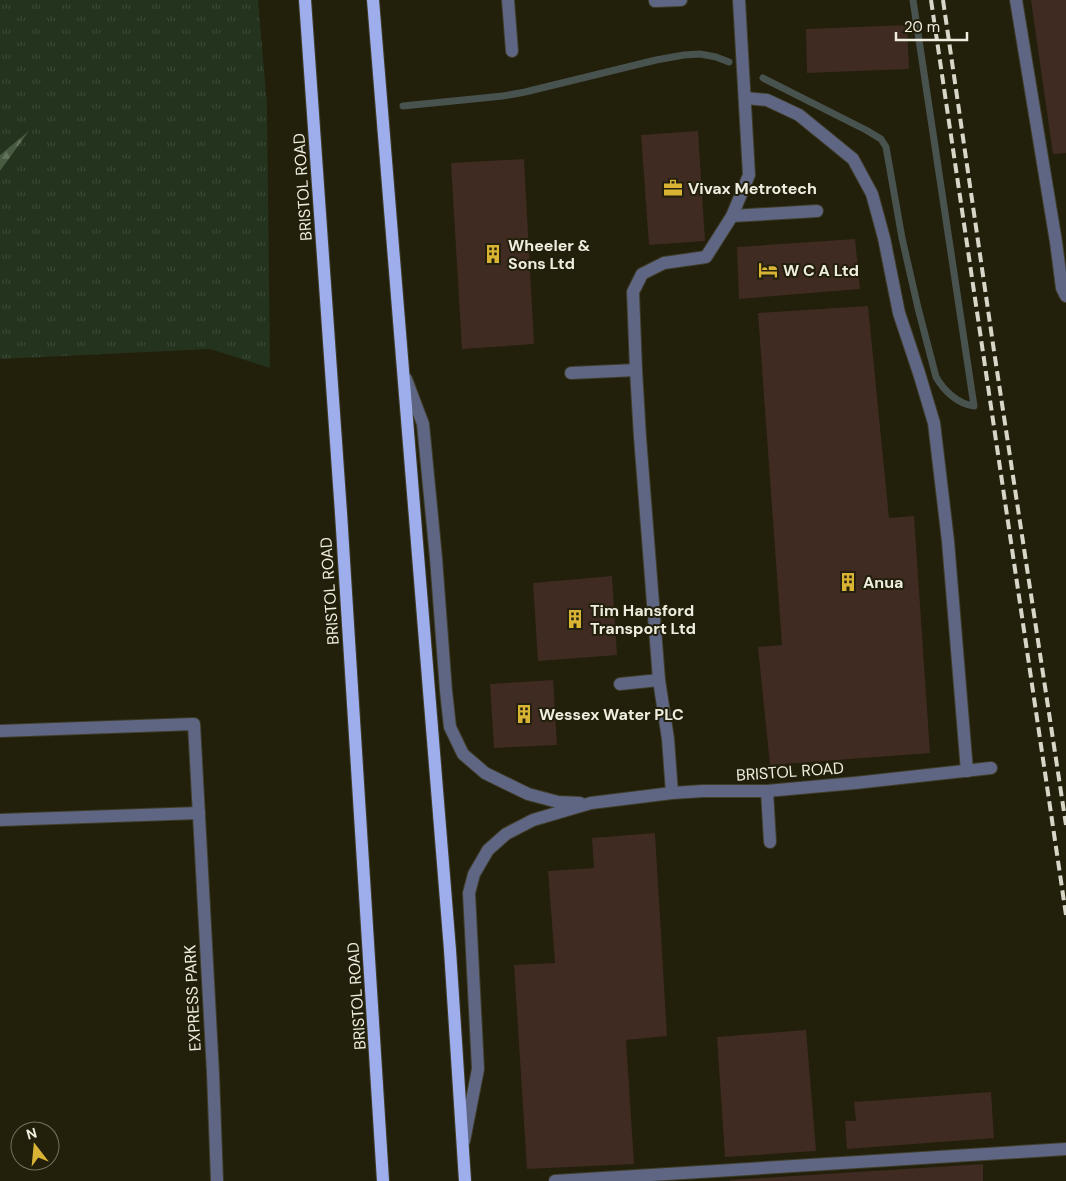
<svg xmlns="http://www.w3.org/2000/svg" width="1066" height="1181" font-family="'DM Sans',sans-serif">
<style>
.grass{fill:url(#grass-tufts)}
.forest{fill:url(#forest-firs)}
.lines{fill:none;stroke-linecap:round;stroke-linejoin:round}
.stream{stroke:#48524e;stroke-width:7}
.building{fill:#3f2b22}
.minor-casing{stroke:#3f3c28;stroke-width:14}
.major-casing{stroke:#3f3c28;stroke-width:14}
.minor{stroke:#5e6684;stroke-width:12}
.major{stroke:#9eaeec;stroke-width:12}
.rail{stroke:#d8d6c8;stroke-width:4;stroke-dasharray:10 5;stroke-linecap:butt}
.labels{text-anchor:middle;stroke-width:4;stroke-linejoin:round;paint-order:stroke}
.street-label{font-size:16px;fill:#efede0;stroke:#221f0a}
.poi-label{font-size:16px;font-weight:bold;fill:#efede0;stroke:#221f0a;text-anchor:start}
</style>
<defs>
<pattern id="grass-tufts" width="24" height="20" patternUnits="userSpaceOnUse" patternTransform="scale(1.25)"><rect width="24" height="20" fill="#24331e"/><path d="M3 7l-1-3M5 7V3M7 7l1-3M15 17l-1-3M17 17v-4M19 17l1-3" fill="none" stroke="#394734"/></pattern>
<pattern id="forest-firs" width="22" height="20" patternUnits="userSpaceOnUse" patternTransform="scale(1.25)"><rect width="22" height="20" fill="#495c42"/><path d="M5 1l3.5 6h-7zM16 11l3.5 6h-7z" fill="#64745d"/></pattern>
</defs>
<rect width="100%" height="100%" fill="#221f0a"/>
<!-- grass -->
<path class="grass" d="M0 0H258L267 105 270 368 210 349 0 359V171L27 134 0 155Z"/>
<!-- forest -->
<path class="forest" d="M29 131 0 171V155Z"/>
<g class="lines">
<!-- stream -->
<g class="stream">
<path d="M763 78 866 130 881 139 886 147 902 238 918 308 936 377C944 391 958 404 974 406L913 0"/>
<path d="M403 106 503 96 525 92 656 60 684 55 700 54 716 57 729 62"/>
</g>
</g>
<!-- building -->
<g class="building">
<path d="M1031 0H1066V153L1053 154Z"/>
<path d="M907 25 909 69 807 73 806 29Z"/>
<path d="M698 131 705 241 649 245 641 135Z"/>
<path d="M524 159 534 344 462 349 451 163Z"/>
<path d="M855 239 860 289 739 299 737 247Z"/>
<path d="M868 306 889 518 914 516 930 753 770 765 758 647 782 645 758 313Z"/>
<path d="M612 576 617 655 538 661 533 583Z"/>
<path d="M553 680 557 745 494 748 490 684Z"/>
<path d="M655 833 667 1036 626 1040 634 1164 527 1169 514 965 555 963 548 871 594 868 592 838Z"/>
<path d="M806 1030 816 1151 725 1157 717 1037Z"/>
<path d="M991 1092 994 1138 847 1149 845 1121H856L854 1102Z"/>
<path d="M983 1164V1181H730V1180Z"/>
</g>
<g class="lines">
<!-- minor casing -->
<g class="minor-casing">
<g id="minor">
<path d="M508 0 512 51"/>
<path d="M1016 0 1056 242 1062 288 1066 296"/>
<path d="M655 1 681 0"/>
<path d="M745 98 767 100 799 115 853 159 872 194 884 238 899 313 919 373 934 423 948 541 967 771"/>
<path d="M732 216 817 211"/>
<path d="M571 373 636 370"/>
<path d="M406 379 423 424 436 558 446 691 450 727 463 754 485 773 528 794 558 802 580 803"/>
<path d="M659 680 668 739 672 793"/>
<path d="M620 684 659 680 640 437 636 370 633 292 642 274 664 263 706 257 732 216 749 175 739 0"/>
<path d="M0 731 194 724 213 1073 217 1181"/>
<path d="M767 791 770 842"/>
<path d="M0 820 199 813"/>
<path d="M464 1141 478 1069 469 893 474 874 488 850 506 834 533 820 591 803 672 793 703 791H767L855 783 991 768"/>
<path d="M555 1181 1066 1149"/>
</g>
</g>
<!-- major casing -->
<g class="major-casing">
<g id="major">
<path d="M305 0 341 513 383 1181"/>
<path d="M373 0 450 950 465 1181"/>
</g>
</g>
<!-- minor -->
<use href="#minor" class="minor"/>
<!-- major -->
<use href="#major" class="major"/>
<!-- rail -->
<g class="rail">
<path d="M931 0 1066 915"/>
<path d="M943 0 994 351 1066 825"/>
</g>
</g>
<!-- icons -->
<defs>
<g id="office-bare" transform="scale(1.5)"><path d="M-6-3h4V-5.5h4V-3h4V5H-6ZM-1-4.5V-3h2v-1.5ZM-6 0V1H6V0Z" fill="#d9b334" stroke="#221f0a" stroke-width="2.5" paint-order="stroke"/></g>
<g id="building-bare" transform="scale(1.5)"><path d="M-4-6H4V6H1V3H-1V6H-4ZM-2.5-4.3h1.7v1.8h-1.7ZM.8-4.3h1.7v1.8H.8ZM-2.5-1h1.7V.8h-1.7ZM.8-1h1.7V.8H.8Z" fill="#d9b334" stroke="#221f0a" stroke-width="2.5" paint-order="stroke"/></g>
<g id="hotel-bare" transform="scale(1.5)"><path d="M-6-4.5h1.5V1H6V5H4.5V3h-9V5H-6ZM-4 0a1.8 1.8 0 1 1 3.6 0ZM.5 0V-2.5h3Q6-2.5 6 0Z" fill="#d9b334" stroke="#221f0a" stroke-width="2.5" paint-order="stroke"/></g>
</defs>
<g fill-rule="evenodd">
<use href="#office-bare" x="673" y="188"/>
<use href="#building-bare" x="493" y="254"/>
<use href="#hotel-bare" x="768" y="270"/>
<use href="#building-bare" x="848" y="582"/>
<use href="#building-bare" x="575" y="619"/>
<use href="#building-bare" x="524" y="714"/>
</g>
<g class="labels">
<!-- street labels -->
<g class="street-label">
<text transform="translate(302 187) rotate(-94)" y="6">BRISTOL ROAD</text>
<text transform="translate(329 591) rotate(-94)" y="6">BRISTOL ROAD</text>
<text transform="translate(790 771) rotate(-4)" y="6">BRISTOL ROAD</text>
<text transform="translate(356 996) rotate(-94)" y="6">BRISTOL ROAD</text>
<text transform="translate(192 998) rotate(-93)" y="6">EXPRESS PARK</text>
</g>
<!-- poi labels -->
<g class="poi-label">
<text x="688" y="194">Vivax Metrotech</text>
<text x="508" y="251">Wheeler &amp;<tspan x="508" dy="18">Sons Ltd</tspan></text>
<text x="783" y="276">W C A Ltd</text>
<text x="863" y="588">Anua</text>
<text x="590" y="616">Tim Hansford<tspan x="590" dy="18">Transport Ltd</tspan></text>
<text x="539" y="720">Wessex Water PLC</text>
</g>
</g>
<!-- north arrow -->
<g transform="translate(35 1146) rotate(344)"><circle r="24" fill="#221f0a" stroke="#747160"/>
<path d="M0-4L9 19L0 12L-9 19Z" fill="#d9b334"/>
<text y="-8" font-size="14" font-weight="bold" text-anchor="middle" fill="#efede0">N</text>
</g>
<!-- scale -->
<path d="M896 32v8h71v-8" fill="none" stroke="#efede0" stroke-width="2.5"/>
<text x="904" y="32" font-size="15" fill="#efede0" stroke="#221f0a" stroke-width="4" paint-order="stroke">20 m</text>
</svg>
